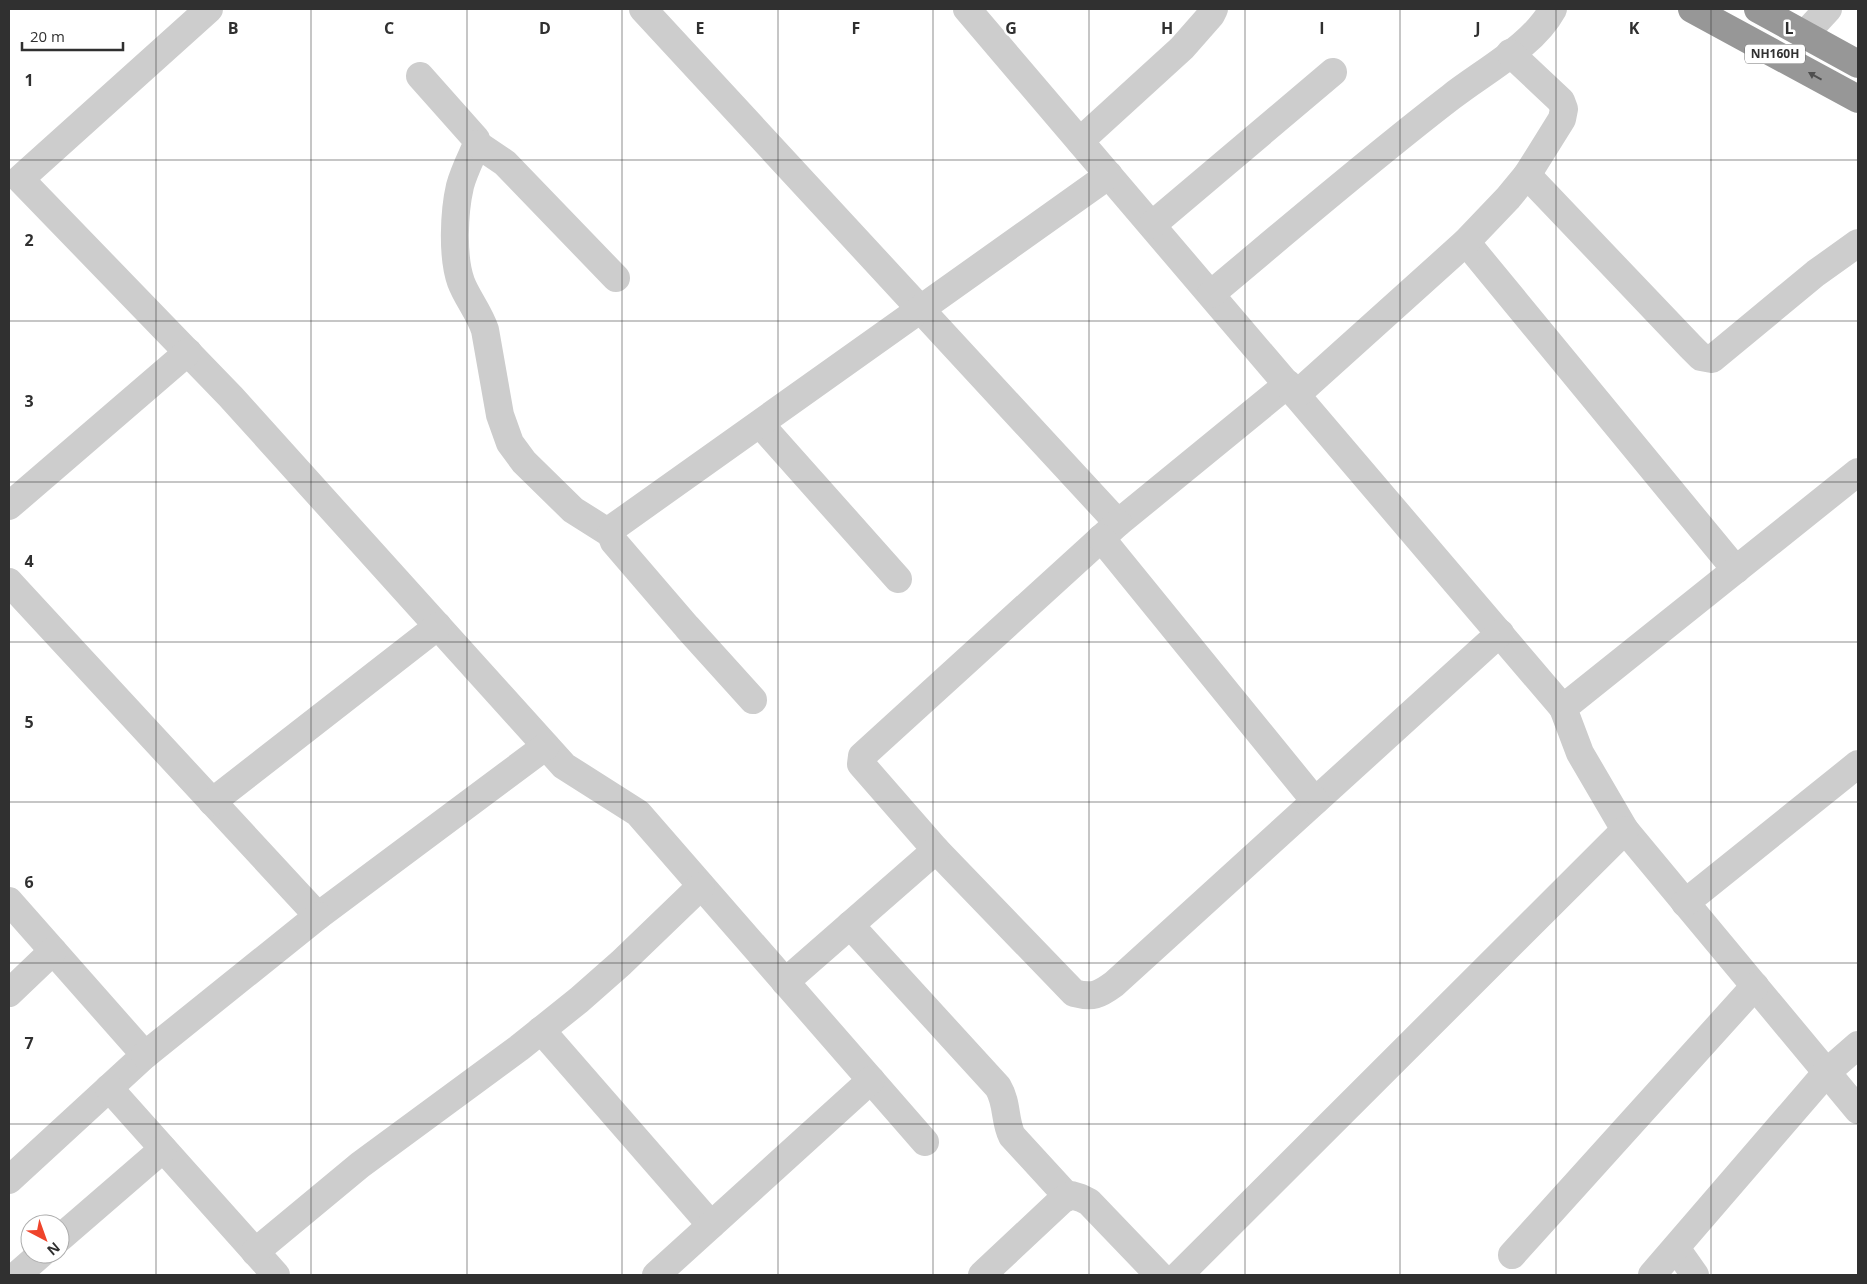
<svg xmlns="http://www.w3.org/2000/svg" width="1867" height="1284" font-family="'Open Sans',sans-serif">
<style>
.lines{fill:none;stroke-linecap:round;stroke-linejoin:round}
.street{stroke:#cdcdcd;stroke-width:28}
.highway{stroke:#979797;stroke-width:28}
.oneway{fill:#4f4f4f}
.grid{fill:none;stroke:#303030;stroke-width:1;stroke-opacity:0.55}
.labels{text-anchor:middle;stroke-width:5;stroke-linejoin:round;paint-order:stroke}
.shield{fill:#fff;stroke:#6e6e6e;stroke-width:1}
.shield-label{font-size:12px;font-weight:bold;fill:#303030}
.grid-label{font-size:16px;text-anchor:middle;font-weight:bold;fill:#303030;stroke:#fff;stroke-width:5;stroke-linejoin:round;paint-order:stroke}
</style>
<rect width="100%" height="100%" fill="#fff"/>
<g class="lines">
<!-- street -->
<g class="street">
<path d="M209 9 20 179 231 397 564 766 638 813 925 1142"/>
<path d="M643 9 1118 523 1288 384"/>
<path d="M967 9 1563 708"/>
<path d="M1805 34 1828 9"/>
<path d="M420 76 476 139 477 144C471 158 464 171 460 186 454 212 452 257 461 282 467 298 479 312 485 330L500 415 510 443 524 462 573 510 611 534"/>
<path d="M1080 141 1182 48 1211 15 1214 9"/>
<path d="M477 144 505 163 616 278"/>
<path d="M1527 175 1691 347 1701 357 1712 359 1816 273 1858 243"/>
<path d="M1152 225 1333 72"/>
<path d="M1466 242 1736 570"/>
<path d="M1211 294C1290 228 1369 160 1451 97 1484 71 1533 46 1553 9"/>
<path d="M1296 395 1466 242 1508 198 1527 175 1562 119 1564 109 1561 101 1510 53"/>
<path d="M760 424 898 579"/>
<path d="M1858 472 1563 708 1580 753 1625 830 1858 1110"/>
<path d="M9 506 188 352"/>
<path d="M1118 523 862 756 861 764 936 850 1074 993C1093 998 1099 995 1114 984L1500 633"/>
<path d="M1101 538 1315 801"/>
<path d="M9 582 318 916 546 746"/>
<path d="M753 700 687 627 614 542 611 534 614 527 1109 175"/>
<path d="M212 802 438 626"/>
<path d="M9 901 145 1055 9 1180"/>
<path d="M1685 903 1858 764"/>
<path d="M850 925 998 1087C1008 1104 1004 1120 1012 1136L1068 1197"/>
<path d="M785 982 936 850"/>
<path d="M9 993 53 951"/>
<path d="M541 1030 711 1225"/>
<path d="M145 1055 318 916"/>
<path d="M109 1088 276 1275"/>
<path d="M60 1238 163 1149"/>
<path d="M1676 1248 1695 1275"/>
<path d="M255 1252 360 1165 519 1048 579 1000 621 963 701 886"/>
<path d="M1512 1255 1755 986"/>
<path d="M17 1275 41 1254"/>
<path d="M656 1275 871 1080"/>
<path d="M982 1275 1062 1200 1071 1195 1081 1198 1089 1202 1159 1275"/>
<path d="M1179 1275 1625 830"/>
<path d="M1652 1275 1827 1072 1858 1045"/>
</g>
<!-- highway -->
<g class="highway">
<path d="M1692 9 1858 99"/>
<path d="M1758 9 1858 64"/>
</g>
</g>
<!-- one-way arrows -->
<defs><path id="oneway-solid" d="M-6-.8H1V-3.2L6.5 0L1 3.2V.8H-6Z" transform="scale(1.25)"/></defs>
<use class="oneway" href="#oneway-solid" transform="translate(1815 76) rotate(-151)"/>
<!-- grid -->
<path class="grid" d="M156 9V1275M311 9V1275M467 9V1275M622 9V1275M778 9V1275M933 9V1275M1089 9V1275M1245 9V1275M1400 9V1275M1556 9V1275M1711 9V1275M9 160H1858M9 321H1858M9 482H1858M9 642H1858M9 802H1858M9 963H1858M9 1124H1858"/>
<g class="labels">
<!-- shield labels -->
<rect class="shield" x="1745" y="44.5" width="60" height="19" rx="4"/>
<g class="shield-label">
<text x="1775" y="58">NH160H</text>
</g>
</g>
<g class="grid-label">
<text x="233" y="34">B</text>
<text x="389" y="34">C</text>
<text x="545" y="34">D</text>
<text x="700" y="34">E</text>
<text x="856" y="34">F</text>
<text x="1011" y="34">G</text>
<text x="1167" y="34">H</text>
<text x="1322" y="34">I</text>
<text x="1478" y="34">J</text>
<text x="1634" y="34">K</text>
<text x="1789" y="34">L</text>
<text x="29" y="86">1</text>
<text x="29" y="246">2</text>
<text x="29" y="407">3</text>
<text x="29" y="567">4</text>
<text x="29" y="728">5</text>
<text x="29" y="888">6</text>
<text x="29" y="1049">7</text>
</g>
<!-- border -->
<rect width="1867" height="1284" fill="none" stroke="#303030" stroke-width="20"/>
<!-- north arrow -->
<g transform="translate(45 1239) rotate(139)"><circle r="24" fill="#ffffff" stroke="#acacac"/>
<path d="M0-4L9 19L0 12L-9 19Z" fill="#ef442b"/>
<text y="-8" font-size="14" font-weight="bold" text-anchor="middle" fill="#303030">N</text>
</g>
<!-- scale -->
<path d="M22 42v8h101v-8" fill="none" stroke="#303030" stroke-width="2.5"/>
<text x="30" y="42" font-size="15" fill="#303030" stroke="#ffffff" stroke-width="4" paint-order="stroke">20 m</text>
</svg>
